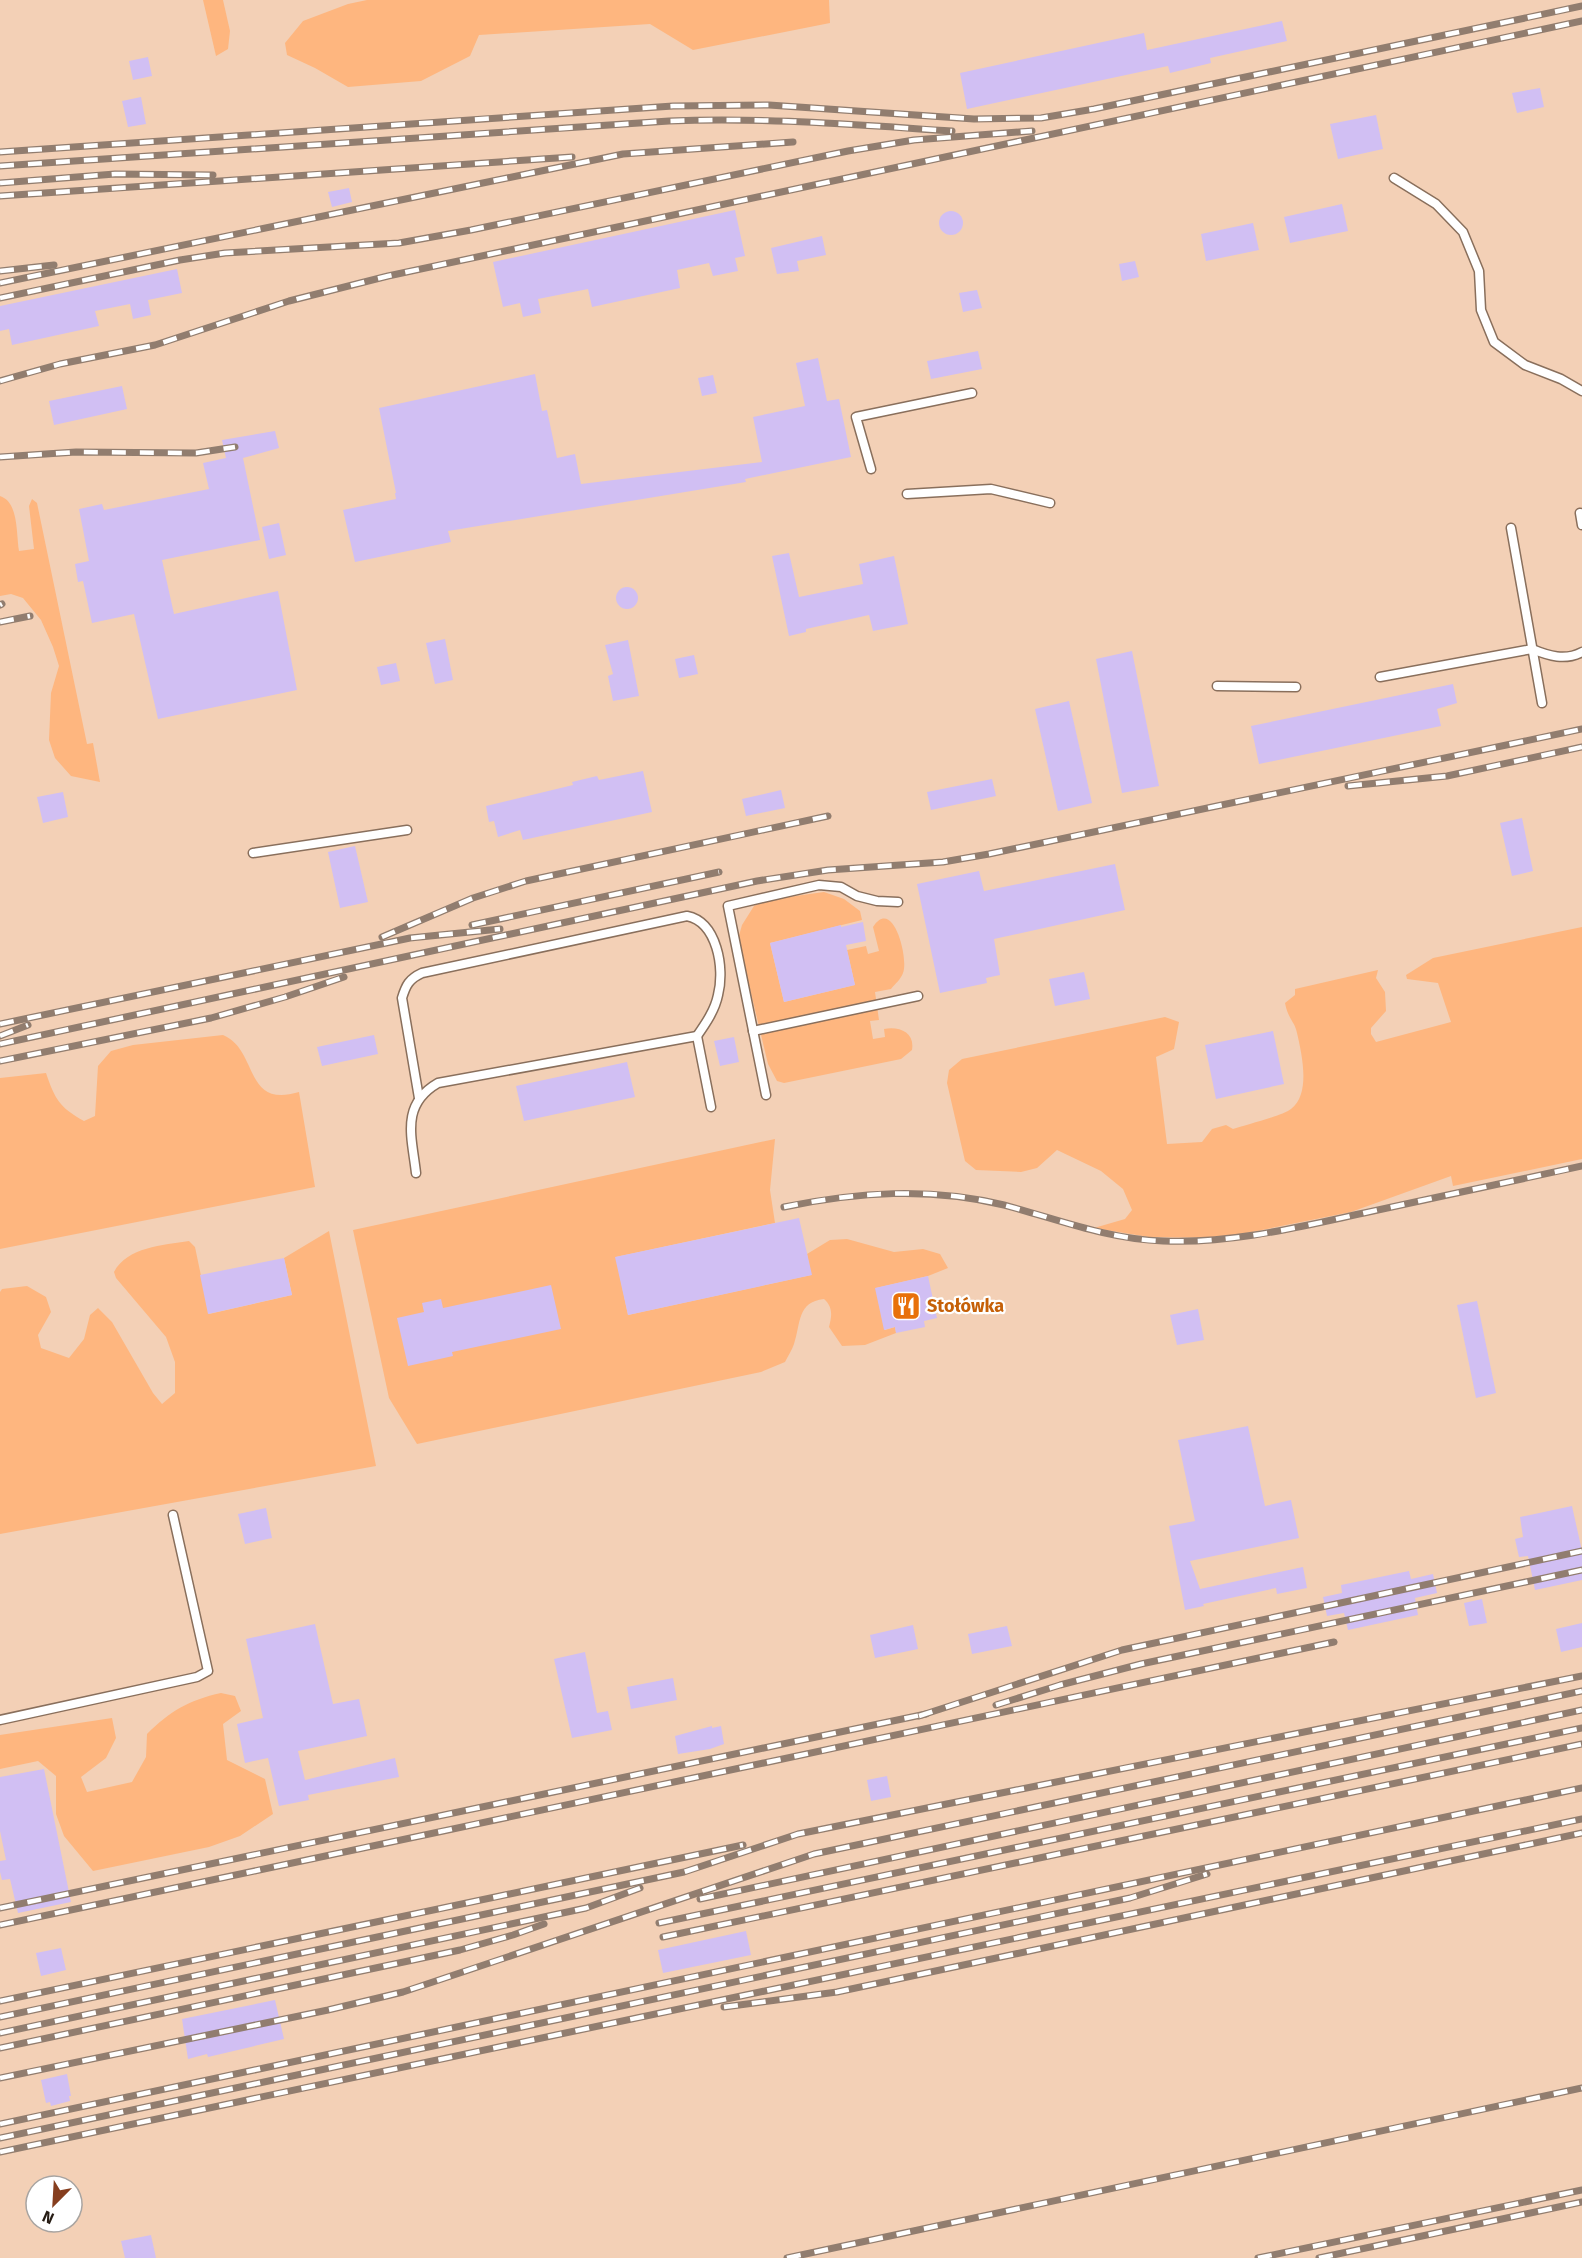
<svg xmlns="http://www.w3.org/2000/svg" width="1582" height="2258" font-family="'Fira Sans',sans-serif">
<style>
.built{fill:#f3d0b6;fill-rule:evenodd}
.green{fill:#feb67f}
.building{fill:#d1bff3}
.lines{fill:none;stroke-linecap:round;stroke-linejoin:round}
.service-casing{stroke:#896f5c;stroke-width:11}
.service{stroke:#fff;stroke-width:8}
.rail-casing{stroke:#917d6f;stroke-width:7}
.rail{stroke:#fff;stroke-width:4.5;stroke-dasharray:14;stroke-linecap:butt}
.labels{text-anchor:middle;stroke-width:4.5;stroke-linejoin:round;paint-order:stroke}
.food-label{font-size:18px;font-weight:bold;fill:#c56008;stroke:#fff;text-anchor:start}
</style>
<rect width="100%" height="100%" fill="#f9dcc7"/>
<!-- built -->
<path class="built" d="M0 0H1582V2258H0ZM36 2186H72V2222H36Z"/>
<!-- green -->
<g class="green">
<path d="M203 0H223L230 31 228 49 216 56Z"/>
<path d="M367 0H829L830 23 693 50 650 24 479 35 470 56 421 81 348 87 315 68 287 55 285 43 303 21 348 4Z"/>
<path d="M0 496C19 502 16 534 19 551L34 549 29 506 32 499 37 503 87 744 93 743 100 782 71 776 55 758 49 740 51 693 59 666 53 647 41 620 23 598 11 594 0 596Z"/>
<path d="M824 892 844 899 860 911 862 920 770 943 784 1002 855 985 847 950 866 946 868 954 879 951 873 927C893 896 909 959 903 973 901 979 895 984 891 989L875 992 879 1020 870 1021 873 1039 885 1037 884 1029C900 1026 915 1033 912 1050L901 1059 784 1083 777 1081 768 1064 738 939 742 925 754 906 767 900Z"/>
<path d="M1582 927V1159L1453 1186 1451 1176 1351 1212 1222 1238 1149 1237 1094 1228 1125 1219 1132 1210 1123 1189 1101 1171 1057 1150 1037 1168 1021 1172 976 1170 965 1161 947 1083 949 1070 962 1059 1165 1017 1179 1022 1174 1049 1156 1057 1167 1144 1202 1142 1212 1129 1226 1125 1233 1129C1245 1125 1282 1116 1291 1109 1311 1094 1302 1055 1297 1033 1295 1022 1288 1019 1285 1003L1295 995V989L1378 970 1376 978 1385 992 1386 1011 1371 1028V1034L1376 1042 1451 1022 1438 983 1407 979 1406 975 1433 958Z"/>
<path d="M223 1035C259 1050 243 1109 299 1092L315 1187 0 1249V1078L46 1073C55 1099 59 1107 84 1121L95 1116 98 1066 111 1051 133 1045Z"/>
<path d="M775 1139 770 1190 775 1223 616 1257 628 1315 811 1275 807 1254 830 1240 847 1239 894 1252 923 1249 940 1254 948 1268 928 1276 876 1288 885 1330 895 1327 896 1333 865 1345 842 1346 829 1327C832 1316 833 1307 824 1299 797 1302 801 1323 794 1344 792 1350 788 1356 785 1362L761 1372 417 1444 389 1398 353 1230Z"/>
<path d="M329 1231 376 1466 0 1534V1292L2 1289 27 1286 46 1297 51 1312 38 1335 41 1348 69 1358 84 1339 90 1315 98 1308 112 1322 153 1393 162 1404 175 1393V1362L166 1337 116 1278 114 1272C127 1247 163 1245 189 1241L195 1247 209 1314 292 1295 284 1258Z"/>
<path d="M221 1693 235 1696 241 1711 223 1724 227 1760 265 1779 273 1814 240 1836 209 1847 93 1871 64 1836 56 1814V1776L38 1761 0 1769V1735L112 1718 116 1738 106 1758 81 1777 87 1792 132 1782 146 1757 147 1734C170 1711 189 1700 221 1693Z"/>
</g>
<!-- building -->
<g class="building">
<path d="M1282 21 1287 41 1210 58 1211 63 1170 73 1168 66 967 109 960 73 1144 33 1147 50Z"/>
<path d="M148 57 152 76 133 80 129 61Z"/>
<path d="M1540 88 1544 107 1517 113 1512 93Z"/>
<path d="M141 97 146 124 128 127 122 101Z"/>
<path d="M1376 115 1383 149 1338 159 1330 124Z"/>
<path d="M349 188 352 202 332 207 328 192Z"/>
<path d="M1342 204 1348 231 1290 243 1284 217Z"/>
<path d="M735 210 745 256 735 258 738 271 713 276 709 263 677 270 680 288 592 307 588 289 538 299 541 313 523 317 520 303 503 307 493 262Z"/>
<circle cx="951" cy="223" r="12"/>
<path d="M1253 223 1259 250 1206 261 1201 234Z"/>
<path d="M822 236 826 255 797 261 799 271 777 274 771 248Z"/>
<path d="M1135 261 1139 277 1122 281 1119 264Z"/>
<path d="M177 269 182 293 148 300 151 315 133 319 130 304 95 311 99 326 12 345 9 329 0 331V306Z"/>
<path d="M977 290 982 308 963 312 959 293Z"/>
<path d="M978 351 982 369 931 379 927 361Z"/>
<path d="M818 358 827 401 839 399 851 457 745 479 746 482 448 531 451 542 355 562 343 510 396 499 395 493H396L379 408 535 374 542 411 547 410 557 458 575 454 581 484 762 462 753 417 805 406 796 363Z"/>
<path d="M713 375 717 393 702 396 698 378Z"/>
<path d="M122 386 127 409 54 425 49 401Z"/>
<path d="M275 431 279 448 243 458 260 540 162 560 174 614 278 591 297 690 158 719 134 614 92 623 83 581 78 582 75 564 89 561 79 509 102 504 104 510 209 489 203 463 226 458 222 440Z"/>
<path d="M279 523 286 555 269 559 262 527Z"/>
<path d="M789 553 799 597 863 584 859 564 894 556 908 624 873 631 869 615 806 629V632L789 636 772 556Z"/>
<circle cx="627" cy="598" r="11"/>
<path d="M445 639 453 680 435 684 426 643Z"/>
<path d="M628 640 639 696 613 701 608 676 613 674 605 645Z"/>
<path d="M1132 651 1159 786 1122 793 1096 659Z"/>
<path d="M694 655 698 674 679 678 675 659Z"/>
<path d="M396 663 400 681 381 685 377 667Z"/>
<path d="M1453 684 1457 703 1437 709 1441 726 1259 764 1251 726Z"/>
<path d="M1069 701 1092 803 1058 811 1035 709Z"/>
<path d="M643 771 652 812 523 840 520 830 498 837 494 821 489 822 486 806 573 785 572 782 597 776 599 780Z"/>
<path d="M992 779 996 796 931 810 927 792Z"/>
<path d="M781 790 785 808 746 816 742 799Z"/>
<path d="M63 792 68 817 43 823 37 797Z"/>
<path d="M1522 818 1533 871 1512 876 1500 823Z"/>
<path d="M355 846 368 902 340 908 328 852Z"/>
<path d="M1115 864 1125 910 994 939 1000 975 986 978 987 983 940 993 917 884 979 871 984 891Z"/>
<path d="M863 922 866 941 846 945 855 985 784 1002 770 943 841 925V927Z"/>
<path d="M1084 972 1090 999 1055 1006 1049 979Z"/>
<path d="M1273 1031 1284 1084 1216 1099 1205 1045Z"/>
<path d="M374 1035 378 1054 322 1066 317 1047Z"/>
<path d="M734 1037 739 1062 720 1066 714 1041Z"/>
<path d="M627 1062 635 1097 524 1121 516 1086Z"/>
<path d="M799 1218 812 1275 628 1315 615 1257Z"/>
<path d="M284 1258 292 1295 208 1314 200 1275Z"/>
<path d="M928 1276 937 1318 924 1321 925 1327 896 1333 895 1327 884 1330 875 1288Z"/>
<path d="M551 1285 561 1329 452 1352 453 1356 408 1366 397 1318 424 1312 422 1303 441 1299 443 1308Z"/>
<path d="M1477 1301 1496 1393 1476 1398 1457 1305Z"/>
<path d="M1198 1309 1204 1340 1177 1345 1170 1315Z"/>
<path d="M1248 1426 1265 1506 1291 1500 1299 1538 1190 1561 1200 1589 1303 1567 1307 1588 1277 1594 1276 1588 1203 1604 1204 1606 1185 1610 1169 1526 1195 1521 1178 1440Z"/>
<path d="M1572 1506 1582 1551V1580L1535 1590 1528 1556 1519 1557 1515 1539 1523 1537 1520 1517Z"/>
<path d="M266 1508 272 1538 245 1544 238 1514Z"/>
<path d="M1409 1571 1411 1579 1433 1574 1437 1593 1415 1598 1418 1615 1348 1630 1344 1613 1327 1616 1323 1597 1342 1593 1341 1585Z"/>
<path d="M1482 1599 1487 1623 1469 1626 1464 1603Z"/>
<path d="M1582 1623V1647L1561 1652 1556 1629Z"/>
<path d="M315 1624 333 1704 359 1699 367 1736 298 1751 305 1780 395 1758 399 1777 308 1795 309 1800 279 1806 268 1758 245 1763 237 1724 263 1718 246 1639Z"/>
<path d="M913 1625 918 1649 875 1658 870 1635Z"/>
<path d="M1007 1626 1012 1646 972 1654 968 1634Z"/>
<path d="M585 1652 597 1713 608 1711 612 1730 572 1738 554 1659Z"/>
<path d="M673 1678 677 1700 631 1709 627 1687Z"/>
<path d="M712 1726V1728L721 1726 724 1744 710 1749 678 1754 675 1736Z"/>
<path d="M44 1769 71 1902 18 1913 10 1879 2 1880 0 1872V1861L6 1860 0 1831V1777Z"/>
<path d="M887 1776 891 1797 871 1801 867 1780Z"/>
<path d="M746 1931 751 1955 663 1973 658 1950Z"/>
<path d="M61 1948 66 1970 41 1976 36 1953Z"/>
<path d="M275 2000 284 2039 208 2057 207 2054 188 2059 182 2019Z"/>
<path d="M67 2074 71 2096H69L70 2101 51 2106 50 2102 46 2103 41 2080Z"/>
<path d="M151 2235 156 2258H125L121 2241Z"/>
</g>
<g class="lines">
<!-- service casing -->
<g class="service-casing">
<g id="service">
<path d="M1394 178 1436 204 1463 232 1479 271 1481 310 1494 342 1525 365 1561 379 1582 391"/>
<path d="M871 469 856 417 972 393"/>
<path d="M907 494 991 489 1050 503"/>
<path d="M1580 513 1582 525"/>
<path d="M1511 528 1542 703"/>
<path d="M1380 677 1532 649C1549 656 1565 661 1582 652"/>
<path d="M1217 686 1296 687"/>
<path d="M253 853 407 830"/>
<path d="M753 1031 918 996"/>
<path d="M766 1095 728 906 819 885 841 887 857 896 877 901 898 902"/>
<path d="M419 1098 402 998C406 985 409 979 422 973L687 916C717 922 725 968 718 995 715 1010 706 1023 697 1036"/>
<path d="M416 1173C412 1137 400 1105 438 1083L697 1036 711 1107"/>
<path d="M0 1720 197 1677 208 1671 173 1515"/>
</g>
</g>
<!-- service -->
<use href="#service" class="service"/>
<!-- rail casing -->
<g class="rail-casing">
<g id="rail">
<path d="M0 152 673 106 769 105 974 119 1041 118 1094 109 1582 6"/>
<path d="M0 166 669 121C764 117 857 125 952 131"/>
<path d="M0 183 115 174 213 175"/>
<path d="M0 196 572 157"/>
<path d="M0 271 54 265"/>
<path d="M0 283 623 154 793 142"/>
<path d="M0 298 180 260 225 253 399 243 471 230 848 151 914 140 1032 131"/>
<path d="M0 381 60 364 155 345 289 301 388 276 1582 21"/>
<path d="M0 457 76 452 196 453 235 447"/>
<path d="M0 605 2 604"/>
<path d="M0 622 30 616"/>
<path d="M1348 786 1447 776 1582 747"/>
<path d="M472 925 719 872"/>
<path d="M382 937 473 898 526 881 828 816"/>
<path d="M0 1024 410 938 500 929"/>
<path d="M0 1036 28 1025"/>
<path d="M0 1044 757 881 828 870 943 862 989 854 1582 729"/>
<path d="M0 1061 211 1018 285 997 344 977"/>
<path d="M784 1207C857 1192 930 1187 1004 1205 1057 1219 1107 1239 1163 1241 1231 1244 1299 1227 1364 1213 1437 1197 1509 1182 1582 1166"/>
<path d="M996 1705 1060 1685 1141 1664 1582 1570"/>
<path d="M919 1716 1122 1650 1582 1551"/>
<path d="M700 1899 1582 1710"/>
<path d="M0 1908 926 1714"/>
<path d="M659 1923 1582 1728"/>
<path d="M0 1925 1334 1642"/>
<path d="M663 1937 1582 1744"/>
<path d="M0 2001 743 1845"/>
<path d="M724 2007 837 1992 1582 1833"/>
<path d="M0 2017 684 1872 798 1834 1582 1676"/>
<path d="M0 2033 586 1908 640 1888"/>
<path d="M0 2048 460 1950 513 1935 544 1924"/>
<path d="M0 2078 328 2010 403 1992 814 1854 1582 1691"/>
<path d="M0 2124 1582 1788"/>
<path d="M0 2138 1130 1898 1207 1874"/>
<path d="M0 2152 1582 1819"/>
<path d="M787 2258 1582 2088"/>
<path d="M1258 2258 1582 2190"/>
<path d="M1319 2258 1582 2202"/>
</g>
</g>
<!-- rail -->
<use href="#rail" class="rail"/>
</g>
<!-- icons -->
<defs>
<g id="restaurant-square" transform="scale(1.5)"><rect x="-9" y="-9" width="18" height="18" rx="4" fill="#e8710a" stroke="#fff"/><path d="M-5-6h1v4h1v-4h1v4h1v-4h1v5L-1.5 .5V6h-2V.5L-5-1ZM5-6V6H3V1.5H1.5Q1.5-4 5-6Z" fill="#fff"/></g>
</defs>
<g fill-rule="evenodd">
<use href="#restaurant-square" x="906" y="1306"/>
</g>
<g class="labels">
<!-- food labels -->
<g class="food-label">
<text x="927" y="1312">Stołówka</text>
</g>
</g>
<!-- north arrow -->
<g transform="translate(54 2204) rotate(204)"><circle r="28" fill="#ffffff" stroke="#a8a4a1" stroke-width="1.5"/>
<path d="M0-4.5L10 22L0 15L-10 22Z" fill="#863e1e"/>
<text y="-9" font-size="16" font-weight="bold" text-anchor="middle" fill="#261c14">N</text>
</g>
</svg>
